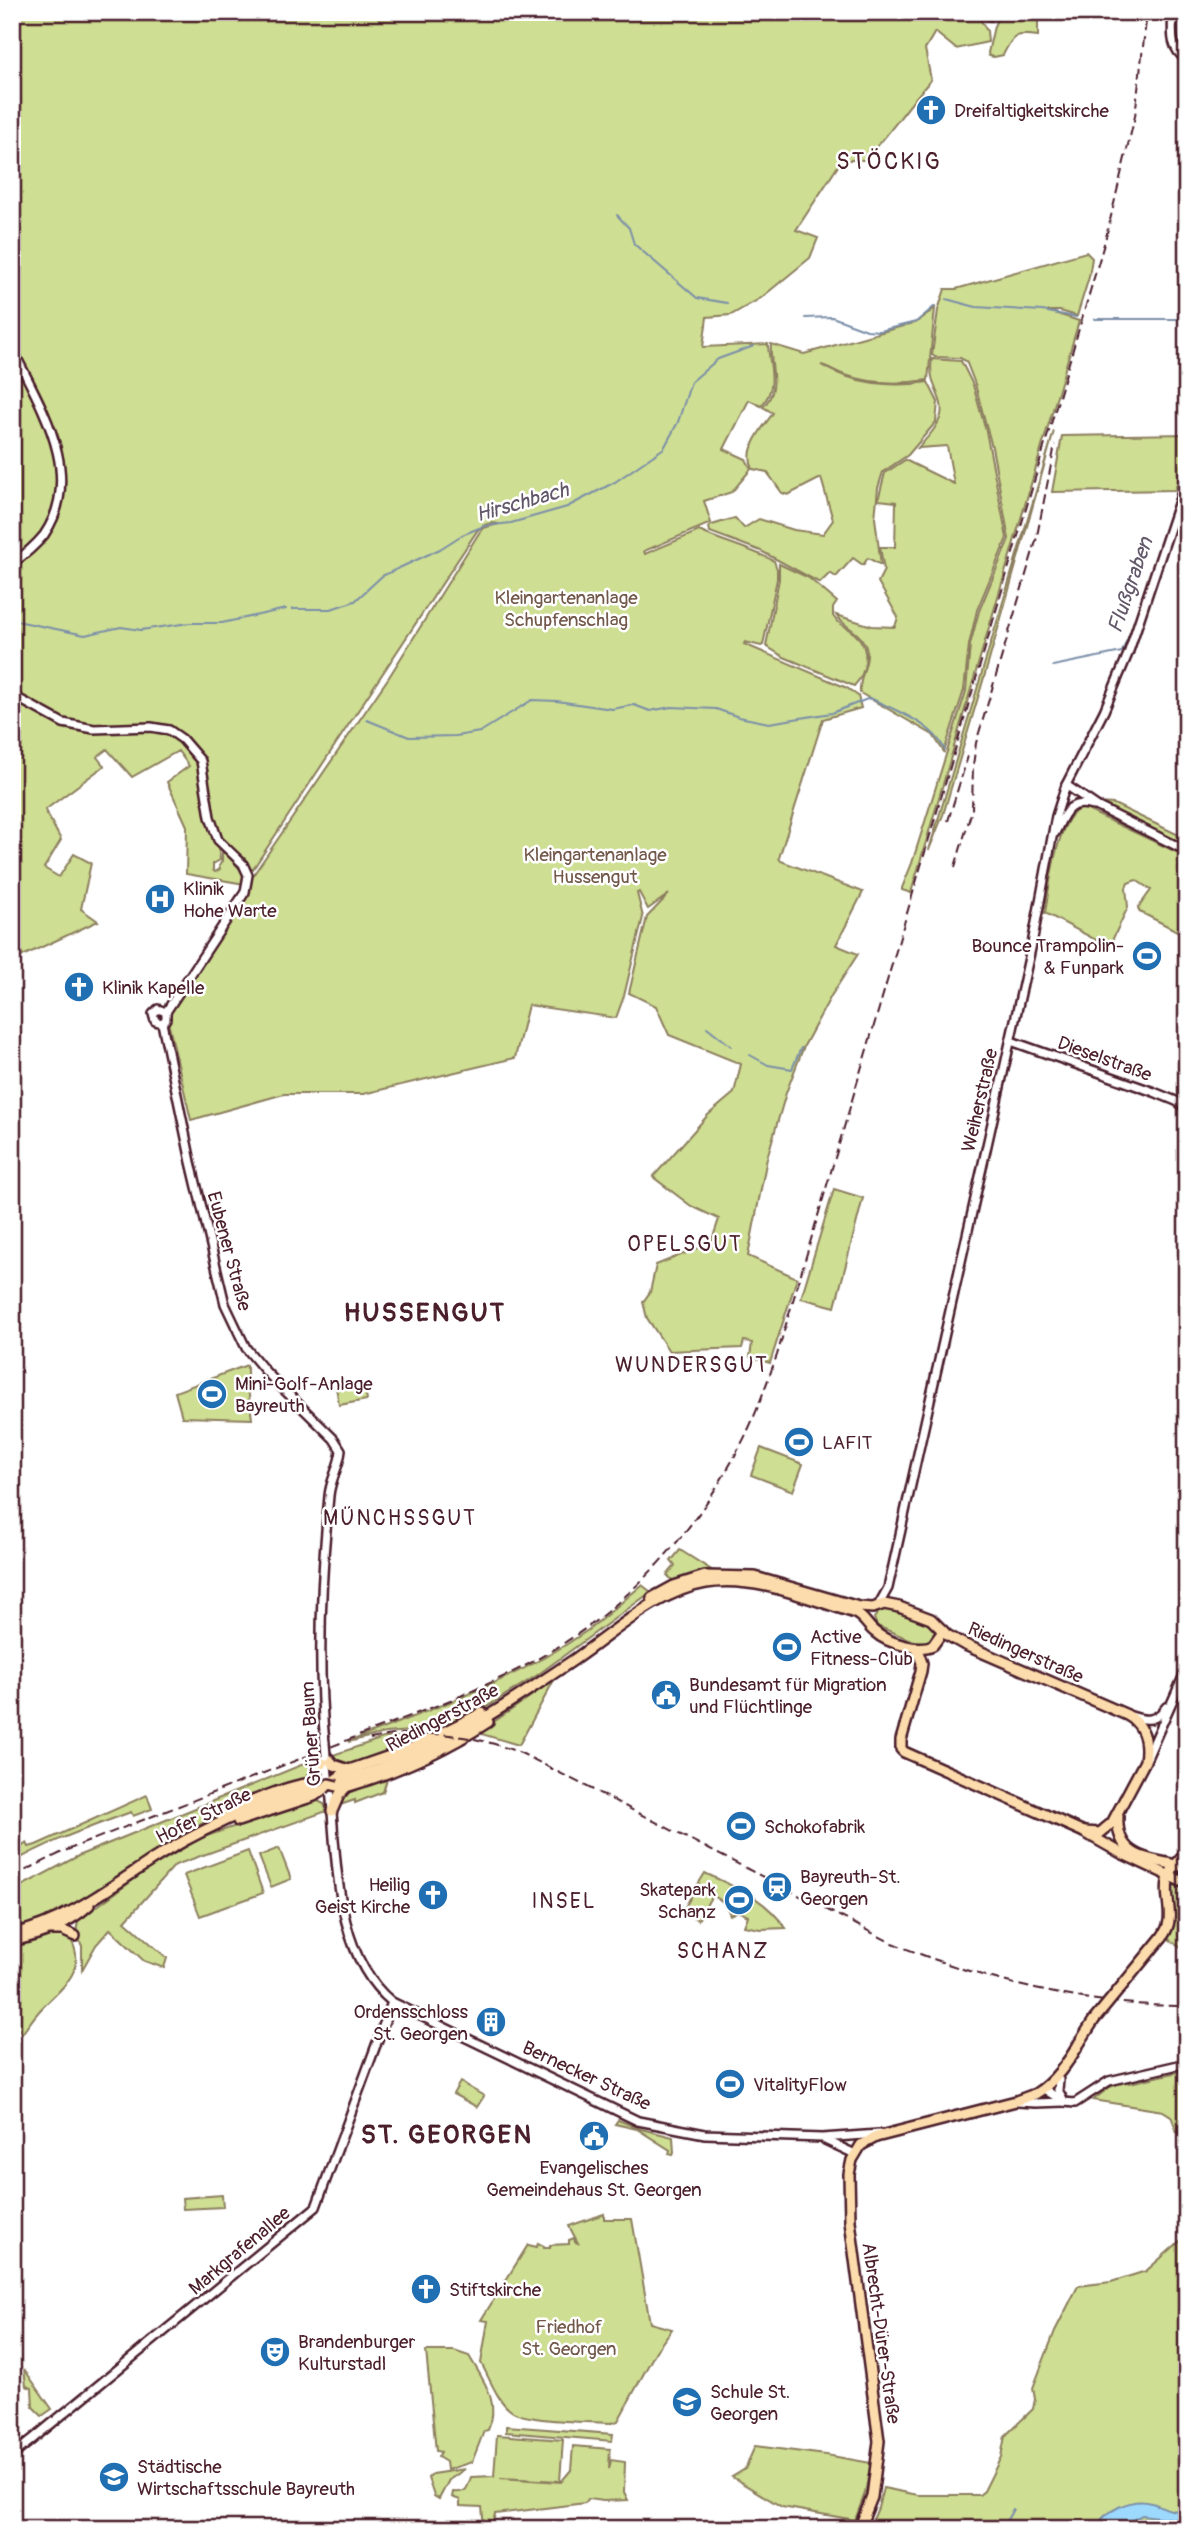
<svg xmlns="http://www.w3.org/2000/svg" width="1199" height="2541" font-family="Pangolin,sans-serif">
<style>
.green{fill:#cede92;stroke:#8c7e5e;stroke-width:2}
.water{fill:#9cd9fd;stroke:#7b8fa9;stroke-width:2}
.lines{fill:none;stroke-linecap:round;stroke-linejoin:round}
.stream{stroke:#7b8fa9;stroke-width:2}
.minor-casing{stroke:#4a1f2b;stroke-width:12}
.major-casing{stroke:#4a1f2b;stroke-width:14}
.minor{stroke:#fff;stroke-width:7}
.major{stroke:#fcdcac;stroke-width:9}
.rail{stroke:#4a1f2b;stroke-width:2;stroke-dasharray:10 5;stroke-linecap:butt}
.minor-bridge-casing{stroke:#4a1f2b;stroke-width:12;stroke-linecap:butt}
.major-bridge-casing{stroke:#4a1f2b;stroke-width:14;stroke-linecap:butt}
.minor-bridge{stroke:#fff;stroke-width:7}
.major-bridge{stroke:#fcdcac;stroke-width:9}
.labels{text-anchor:middle;stroke-width:5;stroke-linejoin:round;paint-order:stroke}
.poi-label{font-size:19px;fill:#4a1f2b;stroke:#fff;text-anchor:start}
.park-label{font-size:19px;fill:#72584a;stroke:#fff}
.street-label{font-size:19px;fill:#4a1f2b;stroke:#fff}
.water-label{font-size:21px;font-style:italic;fill:#63576a;stroke:#fff}
.neighbourhood-label{font-size:21px;letter-spacing:2px;fill:#4a1f2b;stroke:#fff}
.quarter-label{font-size:23px;letter-spacing:2px;fill:#4a1f2b;stroke:#fff}
.district-label{font-size:26px;font-weight:bold;letter-spacing:2px;fill:#4a1f2b;stroke:#fff}
</style>
<rect width="100%" height="100%" fill="#fff"/>
<filter id="ink" filterUnits="userSpaceOnUse"><feTurbulence type="fractalNoise" baseFrequency=".0143" numOctaves="2"/><feDisplacementMap in="SourceGraphic" scale="14" xChannelSelector="R" yChannelSelector="G"/><feConvolveMatrix kernelMatrix="1 2 1 2 8 2 1 2 1" color-interpolation-filters="sRGB"/></filter>
<g filter="url(#ink)">
<!-- green -->
<g class="green">
<path d="M12 12H996L991 21 979 17 987 31 988 42 956 49 935 32 925 49 931 80C907 106 889 135 865 160H842L796 230 818 238 810 258 761 298 731 315 707 317 703 347 768 344C769 366 779 387 761 406L749 400 724 449 746 459 751 469 732 492 704 501 711 523 644 551 645 554 699 531C723 542 749 548 774 561L777 569V579L763 645 761 646 745 642 744 644 847 688 858 696 861 708 823 719 779 858 781 861 863 892 836 945 858 954 831 996 804 1046 786 1093 767 1158 748 1256 797 1278 770 1363 750 1357 752 1343 744 1341 742 1348 669 1351 647 1318 643 1302 650 1292 656 1265 711 1243 719 1219 691 1206 653 1177 708 1115 734 1093 741 1064 669 1035 656 1006 629 993 647 917 669 894 648 909 639 892 637 893 643 917 624 996 616 1018 528 1005 515 1058 363 1094H284L191 1120 166 1013 247 884 389 677 479 533 483 528 499 524C489 522 484 524 477 531L253 869H249L220 839 213 816 205 761 184 738 171 728 152 723 95 725 65 720 12 691V567L42 533 12 561V352L55 433 12 345Z"/>
<path d="M1026 14 1038 15V36C1015 33 1014 34 1003 55L994 57 989 56 988 53 994 26 999 15Z"/>
<path d="M1086 252 1092 258 1089 277 1077 316 1060 311H1048L1079 321 911 893 902 890V888L912 863 966 691 970 645 979 611 1009 539 992 447 975 384 966 361 960 358 935 357 932 355 938 310 945 289H956Z"/>
<path d="M935 308 928 380C901 384 871 384 845 375 837 373 828 366 821 365 852 384 892 388 928 382L938 402 936 422 908 455 883 472 878 488 875 518 881 565 868 558 863 565 853 558 836 577 830 573 820 583 761 551 710 532 709 527 712 525 735 518 744 528 759 519 794 530 823 534 833 520 821 478 788 495 782 493 767 472 753 469C743 449 762 429 773 413L763 407C782 388 769 368 771 344L804 354 917 322Z"/>
<path d="M932 359 961 361 973 385 986 431 1007 538 977 610 969 645 964 690 944 752 933 735 860 693C858 673 876 657 861 638 854 629 842 625 836 615L872 626 895 627 898 617 878 582 884 570 880 547H895L896 502 878 500 885 473 905 460 954 484 947 446 918 448C926 439 938 427 941 415 945 397 927 385 932 359Z"/>
<path d="M1054 431 988 664 943 815 929 850Z"/>
<path d="M1187 434V454L1175 490 1052 492 1062 436Z"/>
<path d="M779 564 809 578 837 602 833 608V616C839 625 848 628 855 634 871 648 867 672 854 686L784 657 766 646 779 579Z"/>
<path d="M12 699C26 706 50 724 65 726 110 733 171 713 197 763 210 786 204 824 219 846L220 860 213 864V870L215 872 220 869 219 866 222 861V849L246 876 245 884 186 874 187 826 167 782 189 766 178 751 132 777 107 749 97 757 104 766 45 810 61 840 44 868 59 877 74 854 91 863 81 909 98 921 12 961Z"/>
<path d="M1098 803 1114 804 1187 839V847Z"/>
<path d="M1083 808 1187 857V936L1140 912 1138 908 1151 890 1136 880 1128 883 1126 888 1128 907 1109 947 1045 913C1049 890 1057 812 1083 808Z"/>
<path d="M834 1189 863 1198 835 1307 801 1298Z"/>
<path d="M247 1365V1380L252 1419 182 1417 175 1392Z"/>
<path d="M364 1383 367 1400 339 1405 336 1387Z"/>
<path d="M761 1448 803 1464 793 1491 751 1475Z"/>
<path d="M680 1550 713 1571 692 1574 673 1581 667 1575 675 1566 671 1561Z"/>
<path d="M642 1585 651 1592 536 1676 488 1706 437 1729 385 1733 348 1742C429 1710 516 1681 588 1630 606 1616 624 1600 642 1585Z"/>
<path d="M882 1608 927 1622 936 1633V1639L923 1645 877 1626 874 1618Z"/>
<path d="M554 1680 519 1745 478 1733Z"/>
<path d="M427 1736 350 1764 338 1763 333 1755 383 1738Z"/>
<path d="M316 1759 313 1774 307 1778C262 1793 221 1811 180 1836 156 1851 132 1866 108 1882 78 1901 48 1924 12 1930V1891L80 1855Z"/>
<path d="M387 1779 383 1792 355 1803V1800L340 1805C342 1784 371 1783 387 1779Z"/>
<path d="M147 1795 152 1809 133 1816 131 1812C91 1827 49 1841 12 1863V1853L27 1843 29 1847 36 1845Z"/>
<path d="M314 1799 324 1804 327 1811 175 1865 125 1921 167 1958 164 1968 144 1961 110 1929 96 1945 82 1970V1946L76 1933 78 1920 147 1870 201 1838Z"/>
<path d="M279 1848 291 1879 271 1887 259 1856Z"/>
<path d="M248 1851 263 1893 200 1916 184 1875Z"/>
<path d="M705 1873C740 1890 761 1895 786 1928L760 1929 744 1926 748 1916 738 1911 730 1915 725 1903 697 1886Z"/>
<path d="M1172 1884 1187 1890V1940L1181 1947 1167 1938 1174 1925Z"/>
<path d="M695 1889 711 1897 698 1920 683 1911Z"/>
<path d="M58 1934 68 1935C90 1967 64 1986 43 2007 35 2015 29 2024 22 2034L19 2029 12 2033V1947Z"/>
<path d="M1187 2070V2132L1183 2135 1177 2132 1171 2116 1163 2111 1093 2100 1110 2087 1125 2081 1130 2083Z"/>
<path d="M460 2082 484 2096 477 2107 453 2094Z"/>
<path d="M618 2120 641 2129 673 2137 674 2153 673 2155 669 2154 670 2150 637 2129 615 2124Z"/>
<path d="M222 2195 223 2207 183 2209 182 2198Z"/>
<path d="M604 2214V2219H632L650 2323 672 2329 656 2351 618 2421 612 2423C591 2422 525 2422 510 2410 497 2400 489 2377 481 2363L488 2321 481 2320 528 2245 537 2247 538 2243 544 2246V2248H550V2245L569 2244V2240L574 2238 575 2242 578 2243 569 2226Z"/>
<path d="M1187 2235V2281L1181 2287 1187 2295V2529H869L878 2508 883 2488 918 2495H979L984 2491 1001 2457 1005 2436 1033 2409 1035 2399 1033 2388 1055 2331 1078 2286 1111 2282 1146 2271Z"/>
<path d="M426 2351H454L469 2356C483 2380 501 2402 488 2430L484 2431 472 2462 447 2470 446 2462 438 2457 441 2452 436 2451Z"/>
<path d="M24 2369 52 2409 42 2416 33 2407 32 2388 26 2386Z"/>
<path d="M506 2426 613 2434 612 2441 506 2432Z"/>
<path d="M497 2435 563 2440 560 2481 500 2478 561 2482 571 2470 573 2446 610 2449 609 2469 611 2460 625 2462 624 2492 628 2500 603 2501 588 2499 585 2503 495 2514 492 2524 487 2529H476L484 2527 482 2507 460 2506V2500L452 2497 453 2492C466 2493 467 2490 471 2477L494 2476Z"/>
<path d="M755 2446 826 2455 871 2463 865 2493 855 2520 782 2507 732 2477 745 2469Z"/>
<path d="M465 2469 449 2480 439 2499 434 2496 428 2478 432 2474Z"/>
</g>
<!-- water -->
<path class="water" d="M1187 2436V2517L1184 2520 1142 2515 1115 2529H1094C1105 2511 1130 2497 1152 2503 1162 2506 1171 2513 1183 2510 1191 2489 1166 2447 1187 2436Z"/>
<g class="lines">
<!-- stream -->
<g class="stream">
<path d="M617 215 629 228 634 244 697 298 727 303"/>
<path d="M946 299 976 307 1042 311 1076 317"/>
<path d="M805 318 832 317 867 330 879 331 916 322 935 306"/>
<path d="M1095 319H1187"/>
<path d="M292 609H331L355 601 382 576 440 549 462 535 484 526 511 523 567 507 615 482 664 448 678 422 691 382 718 359 754 346"/>
<path d="M12 620 85 635 121 627 141 630 189 623H222L286 609"/>
<path d="M1053 666 1122 652 1135 621 1187 460"/>
<path d="M367 720 409 737 456 736 480 732 532 700 557 701 612 709 634 705 650 711 671 707 716 709 739 717 769 723 832 713 870 698C896 711 933 723 945 750"/>
<path d="M707 1027 731 1046"/>
<path d="M750 1055 768 1065 792 1069 801 1048"/>
<path d="M1002 2529 1013 2509"/>
</g>
<!-- minor casing -->
<g class="minor-casing">
<g id="minor">
<path d="M1173 12C1172 31 1169 49 1187 60"/>
<path d="M12 348C39 404 86 474 44 535 35 546 23 556 12 564"/>
<path d="M12 695 63 723 94 729 151 727 169 730 182 739 201 761 210 817 218 840 243 864 248 875 245 892 166 1012V1019L162 1023"/>
<path d="M1066 785 1098 807 1187 851"/>
<path d="M1055 833C1065 813 1068 799 1094 806"/>
<path d="M162 1023 191 1162 225 1304 246 1348 266 1372 334 1439 341 1450C340 1466 330 1480 329 1496 321 1578 317 1661 325 1743"/>
<path d="M162 1023 155 1021 153 1014 158 1009 166 1012"/>
<path d="M1011 1041 1154 1092 1176 1101 1187 1108"/>
<path d="M879 1604 888 1588 1032 944 1056 816 1066 785 1104 711 1128 654 1187 477"/>
<path d="M1131 1716C1146 1721 1156 1722 1166 1707"/>
<path d="M326 1756 329 1784"/>
<path d="M1147 1758 1187 1668"/>
<path d="M330 1789C337 1857 334 1955 392 2002L638 2121 705 2134 822 2138 879 2134"/>
<path d="M1059 2080 1058 2090 1064 2101"/>
<path d="M1044 2089 1064 2102 1075 2103 1109 2081 1187 2063"/>
<path d="M1017 2102 1036 2103 1064 2102"/>
<path d="M825 2140 855 2154"/>
<path d="M12 2456 316 2207 392 2002"/>
</g>
</g>
<!-- major casing -->
<g class="major-casing">
<g id="major">
<path d="M652 1598 674 1586 705 1576 755 1577 859 1607 873 1608 884 1604 899 1607 931 1619 947 1635 963 1644 1127 1715C1145 1725 1148 1742 1145 1761L1112 1823 1100 1833 1084 1832"/>
<path d="M917 1649 922 1663 921 1671 901 1740V1749L904 1752 1084 1832 1121 1853 1187 1884"/>
<path d="M326 1756 334 1765 349 1770"/>
<path d="M311 1782 326 1756"/>
<path d="M337 1786 346 1787C396 1772 444 1751 488 1722"/>
<path d="M332 1811 339 1795 346 1787"/>
<path d="M222 1816C243 1804 307 1776 329 1784L349 1770 407 1750 482 1713"/>
<path d="M1118 1816C1115 1862 1155 1858 1187 1868"/>
<path d="M238 1821 314 1796 324 1789"/>
<path d="M51 1930H62L75 1936"/>
<path d="M12 1934C64 1923 108 1889 152 1860 175 1845 200 1832 226 1820 274 1797 326 1787 376 1770 413 1757 448 1740 481 1720 513 1701 544 1680 575 1659 615 1632 657 1591 706 1583 756 1575 809 1599 855 1613 865 1618 867 1626 875 1632 887 1643 919 1652 933 1645L943 1631"/>
<path d="M1162 1937C1177 1917 1164 1902 1168 1881 1170 1869 1180 1860 1187 1852"/>
<path d="M12 1941C40 1935 67 1925 89 1905"/>
<path d="M859 2529 872 2497 879 2441 850 2221 849 2174 852 2160 861 2145 876 2137 1016 2101 1035 2094C1053 2084 1070 2060 1080 2042"/>
</g>
</g>
<!-- minor -->
<use href="#minor" class="minor"/>
<!-- major -->
<use href="#major" class="major"/>
<!-- rail -->
<g class="rail">
<path d="M948 821 968 756"/>
<path d="M955 867 972 810 973 766 976 743 1036 541 1055 445"/>
<path d="M370 1739C423 1728 473 1734 523 1754L892 1943C987 1982 1083 2006 1187 2006"/>
<path d="M12 1877 67 1850C162 1812 257 1776 353 1738 424 1710 499 1685 564 1643 638 1596 699 1525 739 1448 755 1419 765 1387 777 1355L1106 237 1135 116 1147 12"/>
</g>
<!-- minor-bridge casing -->
<g class="minor-bridge-casing">
<path id="minor-bridge" d="M325 1743 326 1756"/>
</g>
<!-- major-bridge casing -->
<g class="major-bridge-casing">
<g id="major-bridge">
<path d="M324 1789 329 1784 337 1786"/>
<path d="M1080 2042 1094 2020 1162 1937"/>
</g>
</g>
<!-- minor-bridge -->
<use href="#minor-bridge" class="minor-bridge"/>
<!-- major-bridge -->
<use href="#major-bridge" class="major-bridge"/>
</g>
</g>
<!-- icons -->
<defs>
<g id="church-disc" transform="scale(1.575)"><circle r="9.5" fill="#1f6fb2" stroke="#fff"/><path d="M-1.2-6h2.4v3.5h3.3v2.4h-3.3V6h-2.4V-.1h-3.3v-2.4h3.3Z" fill="#fff"/></g>
<g id="hospital-disc" transform="scale(1.575)"><circle r="9.5" fill="#1f6fb2" stroke="#fff"/><path d="M-5-5h3v3.5h4V-5h3V5h-3V1.5h-4V5h-3Z" fill="#fff"/></g>
<g id="stadium-disc" transform="scale(1.575)"><circle r="9.5" fill="#1f6fb2" stroke="#fff"/><path d="M0-5a6.5 5 0 1 0 0 10a6.5 5 0 1 0 0-10ZM-3.5-1.8h7v3.6h-7Z" fill="#fff"/></g>
<g id="civic-disc" transform="scale(1.575)"><circle r="9.5" fill="#1f6fb2" stroke="#fff"/><path d="M-.6-6.5H3V-4.5H.6V-3L4-1V1h2V6H-6V1h2V-1L-.6-3ZM-1.2 2.5V6h2.4V2.5Z" fill="#fff"/></g>
<g id="station-disc" transform="scale(1.575)"><circle r="9.5" fill="#1f6fb2" stroke="#fff"/><path d="M-3-6H3Q5-6 5-4V2Q5 4 3 4L4.5 6H3L1.5 4h-3L-3 6H-4.5L-3 4Q-5 4-5 2V-4Q-5-6-3-6ZM-3.5-4v3h7v-3ZM-3.5 1v1.5H-2V1ZM2 1v1.5H3.5V1Z" fill="#fff"/></g>
<g id="building-disc" transform="scale(1.575)"><circle r="9.5" fill="#1f6fb2" stroke="#fff"/><path d="M-4-6H4V6H1V3H-1V6H-4ZM-2.5-4.3h1.7v1.8h-1.7ZM.8-4.3h1.7v1.8H.8ZM-2.5-1h1.7V.8h-1.7ZM.8-1h1.7V.8H.8Z" fill="#fff"/></g>
<g id="theatre-disc" transform="scale(1.575)"><circle r="9.5" fill="#1f6fb2" stroke="#fff"/><path d="M-5-5.5Q0-4 5-5.5V0Q5 5 0 6Q-5 5-5 0ZM-3.3-2.5H-1v1.5H-3.3ZM1-2.5H3.3v1.5H1ZM-2.8 1Q0 5.5 2.8 1Z" fill="#fff"/></g>
<g id="school-disc" transform="scale(1.575)"><circle r="9.5" fill="#1f6fb2" stroke="#fff"/><path d="M0-5L7-2L0 1L-7-2ZM-4 1L0 2.5L4 1V4Q0 6-4 4Z" fill="#fff"/></g>
</defs>
<g fill-rule="evenodd">
<use href="#church-disc" x="931" y="110"/>
<use href="#hospital-disc" x="160" y="899"/>
<use href="#stadium-disc" x="1147" y="956"/>
<use href="#church-disc" x="79" y="987"/>
<use href="#stadium-disc" x="212" y="1394"/>
<use href="#stadium-disc" x="799" y="1442"/>
<use href="#stadium-disc" x="787" y="1647"/>
<use href="#civic-disc" x="666" y="1695"/>
<use href="#stadium-disc" x="741" y="1826"/>
<use href="#station-disc" x="777" y="1887"/>
<use href="#church-disc" x="433" y="1895"/>
<use href="#stadium-disc" x="739" y="1900"/>
<use href="#building-disc" x="491" y="2022"/>
<use href="#stadium-disc" x="730" y="2084"/>
<use href="#civic-disc" x="594" y="2136"/>
<use href="#church-disc" x="426" y="2289"/>
<use href="#theatre-disc" x="275" y="2352"/>
<use href="#school-disc" x="687" y="2402"/>
<use href="#school-disc" x="114" y="2477"/>
</g>
<g class="labels">
<!-- poi labels -->
<g class="poi-label">
<text x="954" y="117">Dreifaltigkeitskirche</text>
<text x="183" y="895">Klinik<tspan x="183" dy="22">Hohe Warte</tspan></text>
<text x="1124" y="952" text-anchor="end">Bounce Trampolin-<tspan x="1124" dy="22">&amp; Funpark</tspan></text>
<text x="102" y="994">Klinik Kapelle</text>
<text x="235" y="1390">Mini-Golf-Anlage<tspan x="235" dy="22">Bayreuth</tspan></text>
<text x="822" y="1449">LAFIT</text>
<text x="810" y="1643">Active<tspan x="810" dy="22">Fitness-Club</tspan></text>
<text x="689" y="1691">Bundesamt für Migration<tspan x="689" dy="22">und Flüchtlinge</tspan></text>
<text x="764" y="1833">Schokofabrik</text>
<text x="800" y="1883">Bayreuth-St.<tspan x="800" dy="22">Georgen</tspan></text>
<text x="410" y="1891" text-anchor="end">Heilig<tspan x="410" dy="22">Geist Kirche</tspan></text>
<text x="716" y="1896" text-anchor="end">Skatepark<tspan x="716" dy="22">Schanz</tspan></text>
<text x="468" y="2018" text-anchor="end">Ordensschloss<tspan x="468" dy="22">St. Georgen</tspan></text>
<text x="753" y="2091">VitalityFlow</text>
<text x="594" y="2174" text-anchor="middle">Evangelisches<tspan x="594" dy="22">Gemeindehaus St. Georgen</tspan></text>
<text x="449" y="2296">Stiftskirche</text>
<text x="298" y="2348">Brandenburger<tspan x="298" dy="22">Kulturstadl</tspan></text>
<text x="710" y="2398">Schule St.<tspan x="710" dy="22">Georgen</tspan></text>
<text x="137" y="2473">Städtische<tspan x="137" dy="22">Wirtschaftsschule Bayreuth</tspan></text>
</g>
<!-- park labels -->
<g class="park-label">
<text x="566" y="604">Kleingartenanlage<tspan x="566" dy="22">Schupfenschlag</tspan></text>
<text x="595" y="861">Kleingartenanlage<tspan x="595" dy="22">Hussengut</tspan></text>
<text x="569" y="2333">Friedhof<tspan x="569" dy="22">St. Georgen</tspan></text>
</g>
<!-- street labels -->
<g class="street-label">
<text transform="translate(1105 1058) rotate(20)" y="7">Dieselstraße</text>
<text transform="translate(979 1100) rotate(-77)" y="7">Weiherstraße</text>
<text transform="translate(230 1251) rotate(75)" y="7">Eubener Straße</text>
<text transform="translate(1026 1652) rotate(24)" y="7">Riedingerstraße</text>
<text transform="translate(442 1717) rotate(-28)" y="7">Riedingerstraße</text>
<text transform="translate(310 1734) rotate(-94)" y="7">Grüner Baum</text>
<text transform="translate(203 1815) rotate(-26)" y="7">Hofer Straße</text>
<text transform="translate(587 2075) rotate(25)" y="7">Bernecker Straße</text>
<text transform="translate(239 2250) rotate(-40)" y="7">Markgrafenallee</text>
<text transform="translate(882 2333) rotate(82)" y="7">Albrecht-Dürer-Straße</text>
</g>
<!-- water labels -->
<g class="water-label">
<text transform="translate(522 502) rotate(-16)" y="7">Hirschbach</text>
<text transform="translate(1130 585) rotate(-71)" y="7">Flußgraben</text>
</g>
<!-- neighbourhood labels -->
<g class="neighbourhood-label">
<text x="685" y="1251">OPELSGUT</text>
<text x="692" y="1372">WUNDERSGUT</text>
<text x="400" y="1525">MÜNCHSSGUT</text>
<text x="564" y="1908">INSEL</text>
<text x="723" y="1958">SCHANZ</text>
</g>
<!-- quarter labels -->
<g class="quarter-label">
<text x="889" y="169">STÖCKIG</text>
</g>
<!-- district labels -->
<g class="district-label">
<text x="425" y="1321">HUSSENGUT</text>
<text x="447" y="2143">ST. GEORGEN</text>
</g>
</g>
<!-- margin -->
<rect width="1199" height="2541" fill="none" stroke="#fff" stroke-width="42"/>
<rect x="21" y="21" width="1157" height="2499" fill="none" stroke="#4a1f2b" stroke-width="2.5" filter="url(#ink)"/>
</svg>
